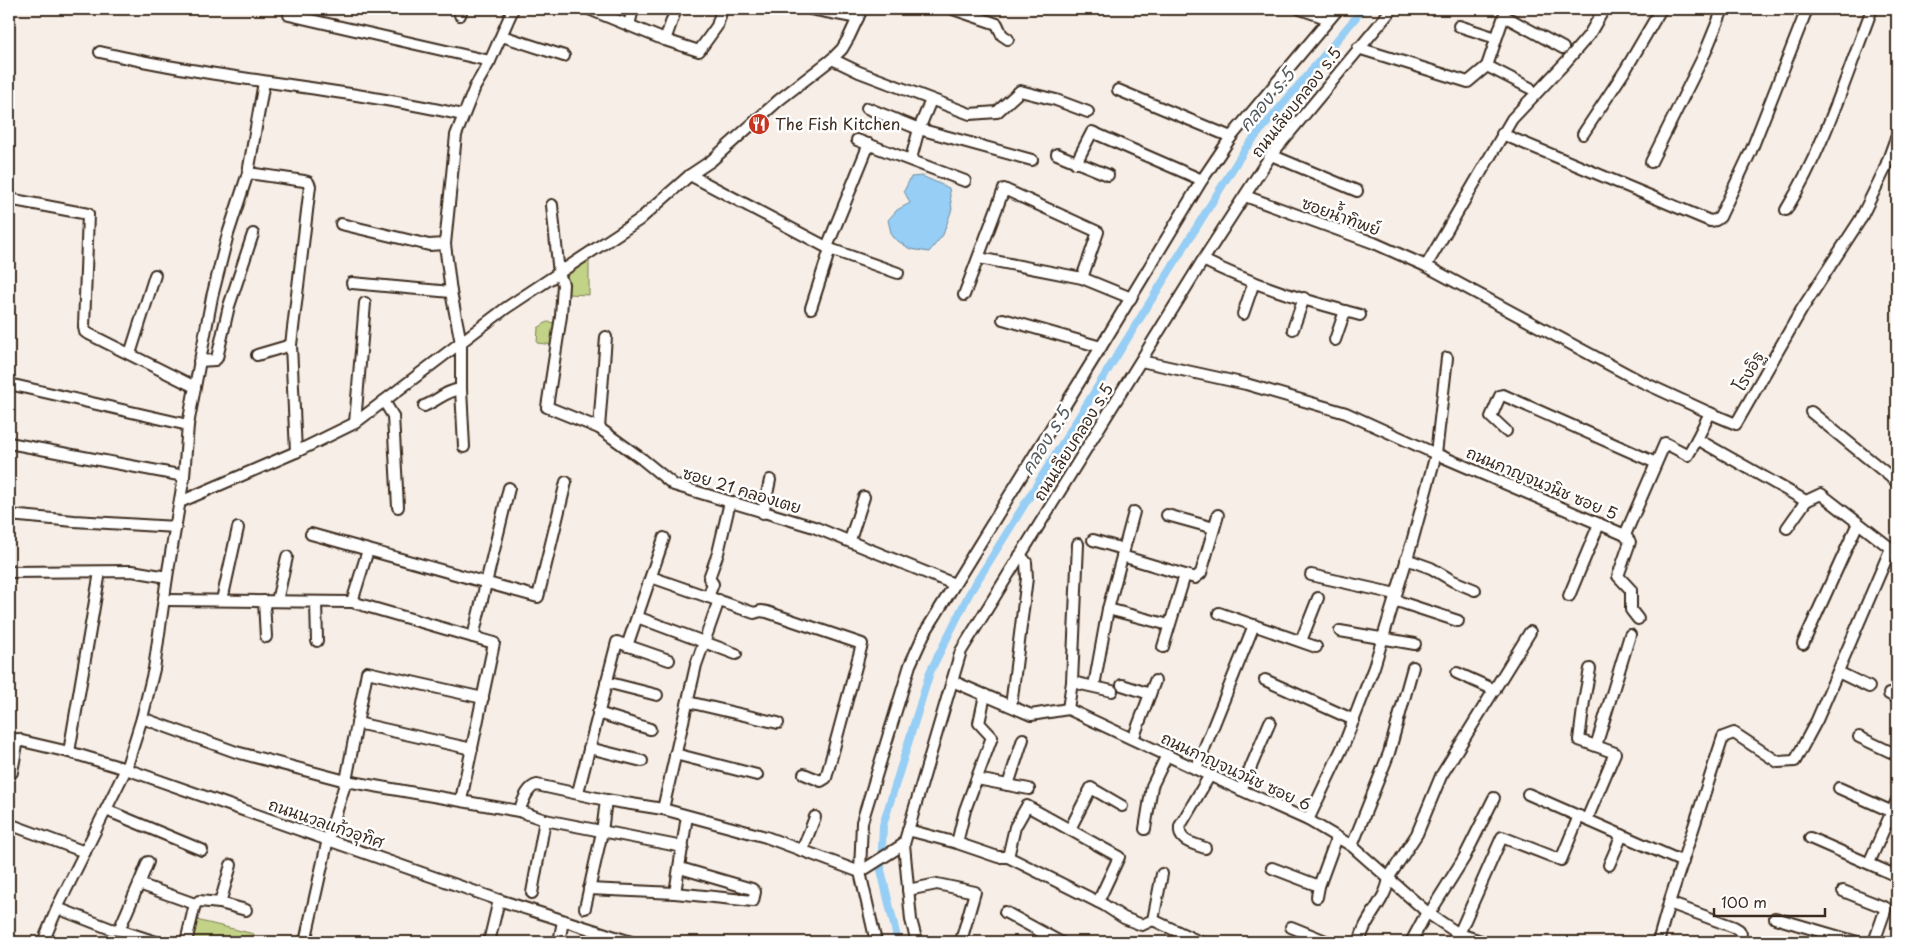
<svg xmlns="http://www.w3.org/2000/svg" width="1906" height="951" font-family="'Playpen Sans','Playpen Sans Thai',sans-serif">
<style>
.green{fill:#c2d286;stroke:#7e7e52}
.water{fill:#96cef5;stroke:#728c9f}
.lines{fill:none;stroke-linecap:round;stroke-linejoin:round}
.canal{stroke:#96cef5;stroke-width:8}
.minor-casing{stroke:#3b2a1e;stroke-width:14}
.minor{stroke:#fff;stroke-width:10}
.labels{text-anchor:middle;stroke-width:5;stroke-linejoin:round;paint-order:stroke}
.street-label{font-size:16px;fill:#3b2a1e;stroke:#fff}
.poi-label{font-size:16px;fill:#3b2a1e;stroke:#fff;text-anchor:start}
.water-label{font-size:18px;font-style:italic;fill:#565b5e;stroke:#fff}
</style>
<rect width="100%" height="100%" fill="#f7efe7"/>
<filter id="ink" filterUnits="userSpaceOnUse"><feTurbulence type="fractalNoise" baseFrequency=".02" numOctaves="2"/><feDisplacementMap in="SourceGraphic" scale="10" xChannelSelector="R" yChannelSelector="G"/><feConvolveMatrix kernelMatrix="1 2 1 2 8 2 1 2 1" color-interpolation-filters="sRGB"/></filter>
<g filter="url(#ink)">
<!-- green -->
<g class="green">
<path d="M589 259V295L567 294V276Z"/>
<path d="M547 322 558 323 554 345 537 343 538 328Z"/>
<path d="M196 920 254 934 252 942H190Z"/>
</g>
<!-- water -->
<path class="water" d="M922 176 949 188 952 209 943 235 929 252 910 249 892 237 888 220 897 210 910 203 904 191 911 177Z"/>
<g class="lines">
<!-- canal -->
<path class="canal" d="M898 942 881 870 883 825 930 672 969 594 1245 149 1363 9"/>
<!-- minor casing -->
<g class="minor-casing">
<g id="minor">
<path d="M589 9 665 40 699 51 717 26 722 9"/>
<path d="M811 9 858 18"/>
<path d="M953 9 997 24 1002 35 1008 39"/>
<path d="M1300 9 1329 19"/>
<path d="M289 15 490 61"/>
<path d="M460 15 462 9"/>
<path d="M629 25 633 9"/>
<path d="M1459 26 1496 38"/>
<path d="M502 36 564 56"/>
<path d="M665 40 676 9"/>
<path d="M1358 48 1468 82 1487 66 1504 16 1563 48"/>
<path d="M100 52C220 80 343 88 463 115"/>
<path d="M832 59 859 72 970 114 997 112 1020 91 1056 100 1088 112"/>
<path d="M1487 66 1530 88"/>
<path d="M1118 90 1231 137"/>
<path d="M867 108 919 129 1032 160"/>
<path d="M1502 134 1710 221 1716 220 1720 217 1751 151 1807 9"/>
<path d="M1583 134 1626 69 1661 9"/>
<path d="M857 140 965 181"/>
<path d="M1057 154 1108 175"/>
<path d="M912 155 919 129 931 100"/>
<path d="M1271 155 1357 191"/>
<path d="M1651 162 1705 53 1723 9"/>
<path d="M1076 163 1092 132 1202 180"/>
<path d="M248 173 304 181 308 182 310 186 291 345 296 452"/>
<path d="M690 175 830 249 898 273"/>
<path d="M1245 196 1374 243 1426 266 1638 380 1710 413 1697 439"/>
<path d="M9 199 88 214 84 327 85 332 195 387 188 425 184 476 167 577 154 669 142 718 126 769 59 904 43 942"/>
<path d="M552 205 559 274 563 284 561 316 547 407 599 428 642 459 674 485 814 527 954 584"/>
<path d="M1786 210C1824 148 1846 77 1872 9"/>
<path d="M341 224 429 245 445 244"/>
<path d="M827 247 869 144"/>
<path d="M979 258 1082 278 1131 298"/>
<path d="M1203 260C1252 285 1307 301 1360 315"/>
<path d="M1426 266 1512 119 1565 63 1589 35 1604 9"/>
<path d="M352 283 451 292"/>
<path d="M964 295 1004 189 1098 232 1082 278"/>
<path d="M811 308 830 249"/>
<path d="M1243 314 1254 282"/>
<path d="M1003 319 1101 347"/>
<path d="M1293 329 1304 298"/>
<path d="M1335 340 1345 311"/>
<path d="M130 354 155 275"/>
<path d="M257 355 291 345"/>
<path d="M199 361 215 360 217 358 229 306 253 234"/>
<path d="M1141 361 1246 384 1346 413 1436 454 1625 535 1665 443 1688 455 1697 439 1806 501 1821 494 1897 553"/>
<path d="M9 384 188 425"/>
<path d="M195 387 212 297 228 234 248 173 264 82"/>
<path d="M384 401 393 416 398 507"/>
<path d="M424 406C439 400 445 391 461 389"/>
<path d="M1811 412 1897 482"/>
<path d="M1710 413 1736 424 1802 309 1860 220 1884 171 1897 135"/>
<path d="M355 423 365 303"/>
<path d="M599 428 606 337"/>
<path d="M1506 431 1491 417 1500 396 1503 395 1656 463"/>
<path d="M9 443 184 476"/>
<path d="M464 447 461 389V343L451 292 445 244 456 135 475 87 490 61 513 9"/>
<path d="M180 502 296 452 355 423 506 308 639 220 690 175 711 161 779 100 832 59 842 49 849 37 862 9"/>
<path d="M763 513 770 480"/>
<path d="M9 515 74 521 176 527"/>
<path d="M1167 515 1214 528"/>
<path d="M1787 528 1806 501"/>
<path d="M311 534 538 597 566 482"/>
<path d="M1625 535 1630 542 1618 576 1631 590V610L1638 619"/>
<path d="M850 540 864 497"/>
<path d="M1093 540 1123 549"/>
<path d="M1122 556 1195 578 1201 573 1218 515"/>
<path d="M1406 559 1431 568 1453 581 1475 590"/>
<path d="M9 572 132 571 167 577"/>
<path d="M1311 575 1396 594"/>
<path d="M651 577 754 613 761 611 767 612 862 644 826 778 821 781 804 774"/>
<path d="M1569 596 1599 524"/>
<path d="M708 597 713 584 709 578 718 553 730 502"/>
<path d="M164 600 352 602 494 643 461 800"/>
<path d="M222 600 238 528"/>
<path d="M1394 600 1458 621"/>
<path d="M264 601 266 637"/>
<path d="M277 601 287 557"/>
<path d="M316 602 317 641"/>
<path d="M352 602 368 550"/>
<path d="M1108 609 1169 625"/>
<path d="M1219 613 1316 647"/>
<path d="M637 617 736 654"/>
<path d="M1340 631 1415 644"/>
<path d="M473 637 509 488"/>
<path d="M1301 641 1318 598"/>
<path d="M1803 644 1858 523"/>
<path d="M627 646 664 538"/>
<path d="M1163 647 1185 575"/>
<path d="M1590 669 1584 701 1579 740 1596 746"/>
<path d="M1838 672 1869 687"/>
<path d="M1457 673 1495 690"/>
<path d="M1265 680 1354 720"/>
<path d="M952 681 1031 715 1068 709 1241 790 1308 820 1352 846 1429 914 1459 934 1484 942"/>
<path d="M606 682 657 695"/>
<path d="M1072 682 1112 691"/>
<path d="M1122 685 1150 694"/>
<path d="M1094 686 1108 609 1134 512"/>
<path d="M1889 694 1897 698"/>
<path d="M985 695 979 723 992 737 965 810 957 843 998 857H1008L1104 905 1124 918 1142 925 1153 920 1162 874"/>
<path d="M688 702 778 723"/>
<path d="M1011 706 1027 578 1026 562 1020 555"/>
<path d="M1068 709 1072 682 1078 544"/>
<path d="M598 713 650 729"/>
<path d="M142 718 236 752 346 781 519 811C523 802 527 787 537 785L606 800 663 809 766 837 860 872 904 844"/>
<path d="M357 723 472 749"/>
<path d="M1859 737 1897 755"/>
<path d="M9 738 69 752 126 769 499 900 631 942"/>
<path d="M1133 739 1155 681"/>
<path d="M589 748 642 761"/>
<path d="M69 752 100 572"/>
<path d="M675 754 757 775"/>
<path d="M1196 769 1254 625"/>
<path d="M9 772H12L18 739"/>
<path d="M977 779 1029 789"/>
<path d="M1008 785 1023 739"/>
<path d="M1839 788 1897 814"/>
<path d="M1241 790 1270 722"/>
<path d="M578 792 617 642 669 660"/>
<path d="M1528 794 1683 862"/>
<path d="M663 809 696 665 719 600"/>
<path d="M106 810 202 850"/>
<path d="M519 811 545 820 683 847"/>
<path d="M1587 819 1615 753 1596 746 1630 635"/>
<path d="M1308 820 1345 742 1374 667 1412 542 1436 454 1447 358"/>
<path d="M9 824 85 852"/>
<path d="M1070 829 1091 788 1122 806"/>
<path d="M1145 829 1152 786 1167 755"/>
<path d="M908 830 957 843"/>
<path d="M1810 838 1897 876"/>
<path d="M1352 846 1389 753 1413 667"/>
<path d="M1205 848C1192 843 1178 842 1180 826L1210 775"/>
<path d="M802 851 815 817"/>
<path d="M1008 857 1015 827 1027 806 1119 857 1098 902"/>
<path d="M1869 863 1897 800"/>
<path d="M1609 865 1622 835"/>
<path d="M1272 868 1319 886"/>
<path d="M139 884 148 862"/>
<path d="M589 889 675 893 753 901 755 892 752 889 680 868"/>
<path d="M908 890 937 884 975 892 961 941"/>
<path d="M1843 891 1886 908 1874 942"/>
<path d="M532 893 545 820"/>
<path d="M675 893 687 816"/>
<path d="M1317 897 1319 886 1337 837"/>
<path d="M220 903 231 865"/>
<path d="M1669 903 1734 927 1739 930 1741 934"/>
<path d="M57 908 111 929 119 930 139 884 195 904 199 901 220 903 246 910"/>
<path d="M585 908 602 832 606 800"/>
<path d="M1005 912 1060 942"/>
<path d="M1429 914 1464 858 1494 798"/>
<path d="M1775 918 1857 942"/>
<path d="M1153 920 1200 942"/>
<path d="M1291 927 1328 942"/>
<path d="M119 930 156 942"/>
<path d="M1459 934 1502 837 1561 860 1579 816"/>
<path d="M186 942 195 904"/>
<path d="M305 942 328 839 346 781 367 672 483 698"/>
<path d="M489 942 499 900"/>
<path d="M559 942 563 921"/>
<path d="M876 942 860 872 862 822 910 665 924 634 1101 347 1202 180 1231 137 1338 9"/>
<path d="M917 942 911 920 904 844 961 651 1203 260 1271 155 1392 9"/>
<path d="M1360 942C1363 919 1387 901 1389 877L1417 834 1441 776 1530 632"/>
<path d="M1411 942 1427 912"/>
<path d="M1658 942 1669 903 1723 737 1734 733 1778 762 1795 761 1817 720 1891 548"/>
</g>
</g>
<!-- minor -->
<use href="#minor" class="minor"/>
</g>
</g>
<!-- icons -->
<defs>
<g id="restaurant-disc" transform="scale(1.125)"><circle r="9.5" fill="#c8321e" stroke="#fff"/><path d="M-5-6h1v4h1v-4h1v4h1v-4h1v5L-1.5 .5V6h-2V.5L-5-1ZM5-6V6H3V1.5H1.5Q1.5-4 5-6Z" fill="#fff"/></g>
</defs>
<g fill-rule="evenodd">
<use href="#restaurant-disc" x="759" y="124"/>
</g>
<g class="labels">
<!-- street labels -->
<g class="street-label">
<text transform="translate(1296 102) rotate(-52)" y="6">ถนนเลียบคลอง ร.5</text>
<text transform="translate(1341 216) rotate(20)" y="6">ซอยน้ำทิพย์</text>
<text transform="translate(1749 371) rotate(-60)" y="6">โรงอิฐ</text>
<text transform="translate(1073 442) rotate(-58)" y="6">ถนนเลียบคลอง ร.5</text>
<text transform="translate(1542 483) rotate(23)" y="6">ถนนกาญจนวนิช ซอย 5</text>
<text transform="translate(742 490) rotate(17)" y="6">ซอย 21 คลองเตย</text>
<text transform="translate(1236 771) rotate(25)" y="6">ถนนกาญจนวนิช ซอย 6</text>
<text transform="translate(326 823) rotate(19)" y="6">ถนนนวลแก้วอุทิศ</text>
</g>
<!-- poi labels -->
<g class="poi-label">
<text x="775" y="130">The Fish Kitchen</text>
</g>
<!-- water labels -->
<g class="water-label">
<text transform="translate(1267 100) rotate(-50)" y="6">คลอง ร.5</text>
<text transform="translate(1046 441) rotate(-58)" y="6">คลอง ร.5</text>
</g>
</g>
<!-- margin -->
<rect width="1906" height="951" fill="none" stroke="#fff" stroke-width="30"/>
<rect x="15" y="15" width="1876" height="921" fill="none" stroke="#3b2a1e" stroke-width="2" filter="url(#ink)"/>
<!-- scale -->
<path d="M1714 908v8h111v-8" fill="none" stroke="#3b2a1e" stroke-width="2.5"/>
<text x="1721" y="908" font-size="15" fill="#3b2a1e" stroke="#ffffff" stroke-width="4" paint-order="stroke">100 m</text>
</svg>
